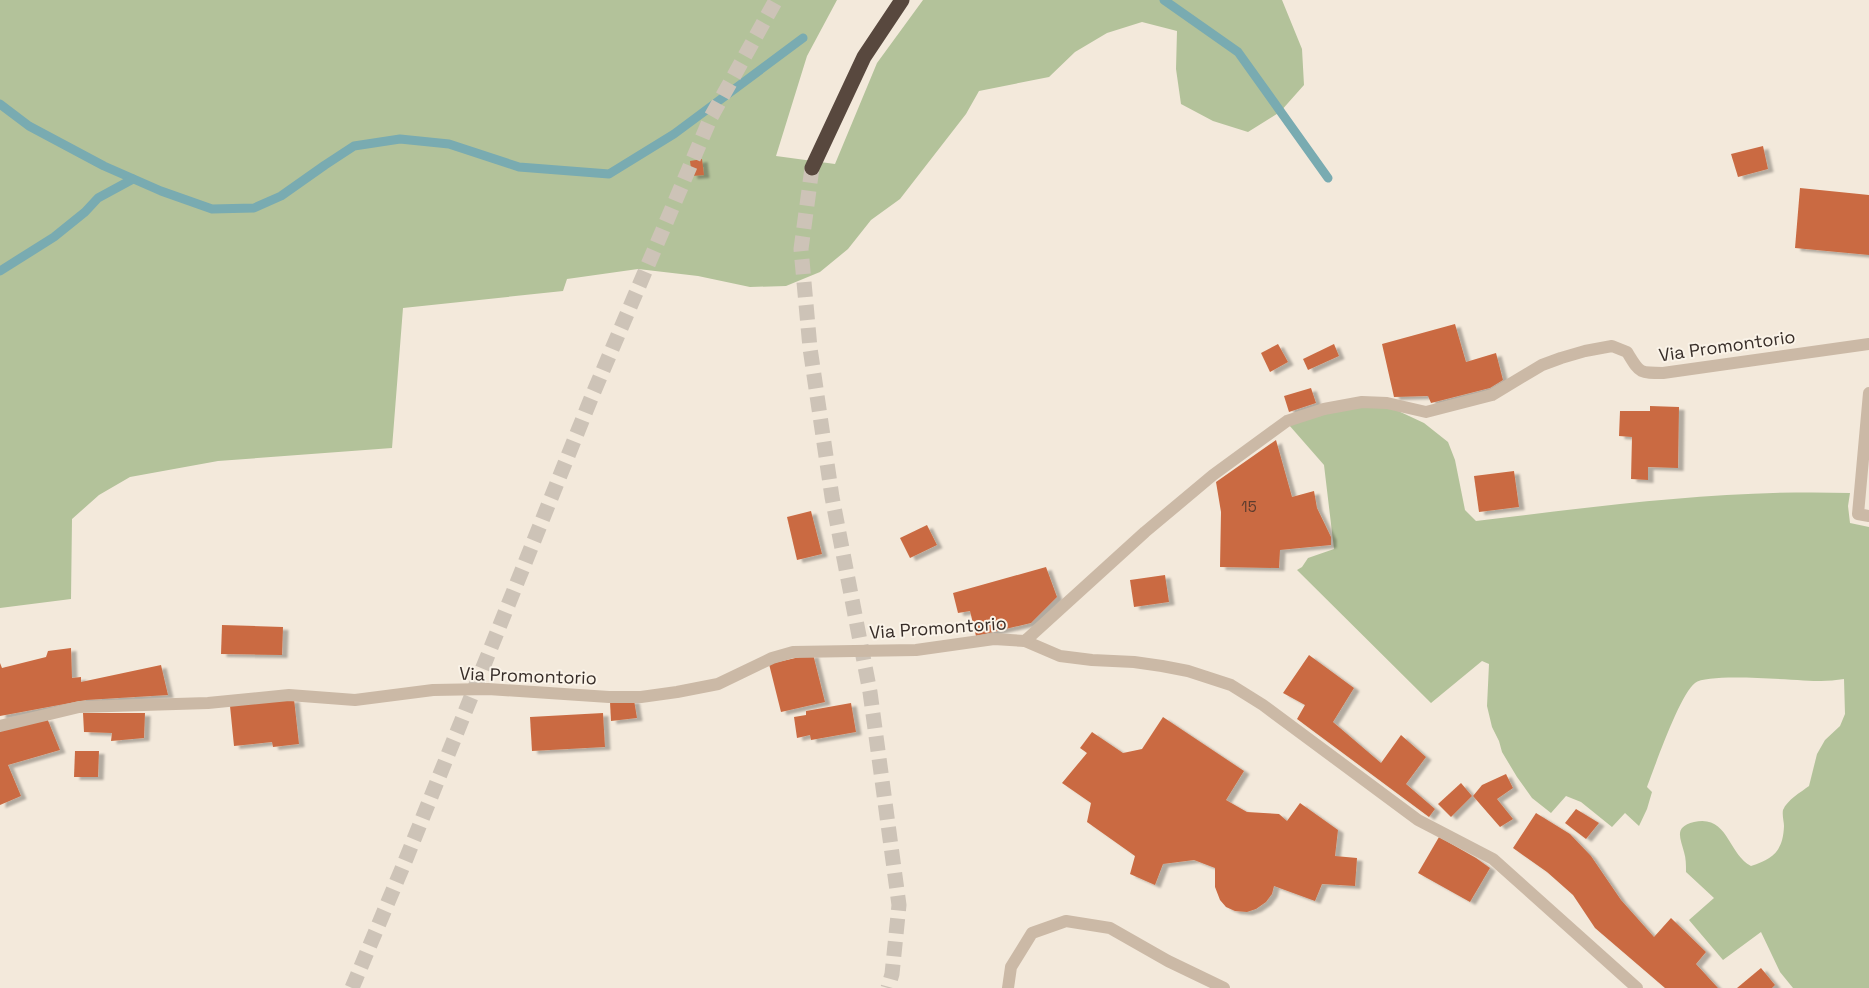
<svg xmlns="http://www.w3.org/2000/svg" width="1869" height="988" font-family="'Space Grotesk',sans-serif">
<style>
.green{fill:#b3c29a}
.lines{fill:none;stroke-linecap:round;stroke-linejoin:round}
.stream{stroke:#79abb1;stroke-width:9}
.building{fill:#ca6b42;filter:url(#shadow)}
.highway-tunnel{stroke:#cdc3b7;stroke-width:15;stroke-dasharray:15 8;stroke-linecap:butt}
.minor{stroke:#cbb9a6;stroke-width:12}
.highway{stroke:#58483e;stroke-width:15}
.labels{text-anchor:middle;stroke-width:4;stroke-linejoin:round;paint-order:stroke}
.number-label{font-size:15px;fill:#5c3c2e}
.street-label{font-size:18px;fill:#372d28;stroke:#faf3e8}
</style>
<defs>
<filter id="shadow"><feDropShadow dx="5.5" dy="3" stdDeviation="1" flood-color="#0004"/></filter>
</defs>
<rect width="100%" height="100%" fill="#f3e9db"/>
<!-- green -->
<g class="green">
<path d="M0 0H837L807 56 776 156 835 164 877 63 923 0H1282L1302 49 1304 85 1280 112 1248 132 1213 121 1181 104 1176 69 1177 31 1142 22 1107 33 1075 52 1049 77 979 91 966 114 900 199 871 220 848 249 820 272 786 286 750 287 698 276 638 269 567 279 563 291 403 308 392 448 218 461 130 477 99 495 72 519 71 599 0 608Z"/>
<path d="M1373 406 1394 409 1424 423 1448 442 1455 460 1465 510 1476 521C1600 506 1725 489 1850 493L1848 506 1850 523 1869 527V988H1793L1780 972 1761 932 1723 960 1689 920 1714 898 1686 872C1686 865 1686 858 1684 852 1680 837 1674 827 1694 822 1728 814 1728 854 1751 866 1773 859 1783 851 1784 826 1784 822 1782 815 1783 810 1787 800 1801 792 1809 786L1817 754 1825 740 1840 726 1845 714 1844 679C1836 680 1828 681 1821 681 1798 681 1709 672 1695 683 1680 694 1655 766 1647 787L1652 792 1647 809 1639 826 1625 813 1612 827 1581 802 1566 796 1551 813 1532 798 1517 777 1502 752 1499 741 1492 727 1487 706 1489 664 1482 661 1431 703 1297 570 1302 567 1308 558 1334 549 1324 465 1289 425 1338 410Z"/>
</g>
<g class="lines">
<!-- stream -->
<g class="stream">
<path d="M1164 0 1238 52 1328 178"/>
<path d="M0 104 29 126 104 166 161 191 212 209 254 208 281 196 325 165 354 146 400 139 449 144 519 167 609 174 674 134 803 38"/>
<path d="M0 271 54 237 85 212 98 198 133 179"/>
</g>
</g>
<!-- building -->
<g class="building">
<path d="M1763 146 1768 169 1738 177 1731 154Z"/>
<path d="M702 159 704 175 692 176 690 161Z"/>
<path d="M1800 188 1869 195V255L1795 248Z"/>
<path d="M1455 324 1466 362 1496 353 1503 380 1490 388 1431 403 1428 396 1394 397 1382 344Z"/>
<path d="M1278 344 1288 362 1270 372 1261 353Z"/>
<path d="M1334 344 1339 356 1308 370 1303 359Z"/>
<path d="M1311 388 1316 403 1289 412 1284 396Z"/>
<path d="M1650 406 1679 407 1678 468 1648 467V480L1631 479 1632 437 1619 436 1620 411H1650Z"/>
<path d="M1276 440 1292 497 1314 491 1317 508 1331 537V545L1280 550 1279 568 1220 567 1221 512 1216 482Z"/>
<path d="M1514 471 1519 507 1479 512 1474 476Z"/>
<path d="M811 511 822 554 797 560 787 517Z"/>
<path d="M927 525 937 545 910 558 900 538Z"/>
<path d="M1046 567 1057 597 1031 623 976 636 970 611 958 613 953 593Z"/>
<path d="M1165 575 1169 602 1134 607 1130 580Z"/>
<path d="M222 625 283 627 282 655 221 654Z"/>
<path d="M71 648 72 678 81 677V682L161 665 168 695 86 700 0 716V663L2 668 46 657 48 651Z"/>
<path d="M813 654 825 702 781 712 769 664Z"/>
<path d="M1309 655 1354 688 1333 722 1381 763 1401 735 1426 757 1406 784 1435 809 1429 817 1297 719 1305 705 1283 693Z"/>
<path d="M294 699 299 744 273 747 272 742 234 746 230 706Z"/>
<path d="M634 700 637 718 611 721 610 702Z"/>
<path d="M851 703 856 732 811 740 810 735 797 738 794 717 806 715V711Z"/>
<path d="M83 713H145L144 738 111 741 112 733 84 732Z"/>
<path d="M603 713 605 747 532 751 530 717Z"/>
<path d="M1163 717 1244 771 1226 800 1247 812 1279 814 1287 821 1300 803 1338 830 1335 856 1357 858 1355 886 1322 884 1315 901 1274 886 1272 894 1266 902 1256 909 1247 912 1235 911 1226 907 1220 900 1215 887V868L1194 860 1163 864 1155 885 1130 874 1135 856 1087 822 1091 803 1062 783 1087 753 1080 748 1092 732 1123 753 1142 749Z"/>
<path d="M47 718 60 750 8 765 21 796 0 805V731Z"/>
<path d="M75 751H99L98 777H74Z"/>
<path d="M1506 774 1513 788 1497 799 1513 819 1500 827 1473 796 1482 785Z"/>
<path d="M1461 783 1472 796 1451 817 1438 804Z"/>
<path d="M1576 809 1599 823 1586 839 1565 823Z"/>
<path d="M1536 813 1570 834 1591 856 1621 900 1654 937 1671 918 1706 952 1696 964 1718 988H1665L1595 928 1573 895 1547 872 1513 848Z"/>
<path d="M1439 837 1476 858 1490 868 1470 902 1418 873Z"/>
<path d="M1761 968 1775 985 1772 988H1737Z"/>
</g>
<g class="lines">
<!-- highway-tunnel -->
<g class="highway-tunnel">
<path d="M812 168 801 249 810 348 832 497 870 692 899 905 892 974 888 988"/>
<path d="M352 988 406 859 592 396 711 117 776 0"/>
</g>
<!-- minor -->
<g class="minor">
<path d="M1869 393 1858 514 1869 516"/>
<path d="M1025 641 1060 656 1092 660 1134 662 1162 666 1188 671 1231 685 1263 705 1418 820 1493 859 1637 988"/>
<path d="M0 726 79 707 208 703 289 695 355 700 433 690 488 689 609 697H641L677 692 718 684 772 658 793 652 916 650 994 639 1025 641 1145 532 1213 475 1287 421 1324 409 1362 402 1387 403 1426 412 1492 395 1542 365 1561 358 1585 351 1612 346 1627 352C1640 373 1638 373 1663 373L1869 344"/>
<path d="M1008 988 1011 967 1032 933 1066 921 1110 928 1168 961 1224 988"/>
</g>
<!-- highway -->
<path class="highway" d="M812 168 864 57 902 0"/>
</g>
<g class="labels">
<!-- number labels -->
<g class="number-label">
<text x="1249" y="512">15</text>
</g>
<!-- street labels -->
<g class="street-label">
<text transform="translate(1727 346) rotate(-8)" y="6">Via Promontorio</text>
<text transform="translate(938 628) rotate(-4)" y="6">Via Promontorio</text>
<text transform="translate(528 676) rotate(2)" y="6">Via Promontorio</text>
</g>
</g>
</svg>
